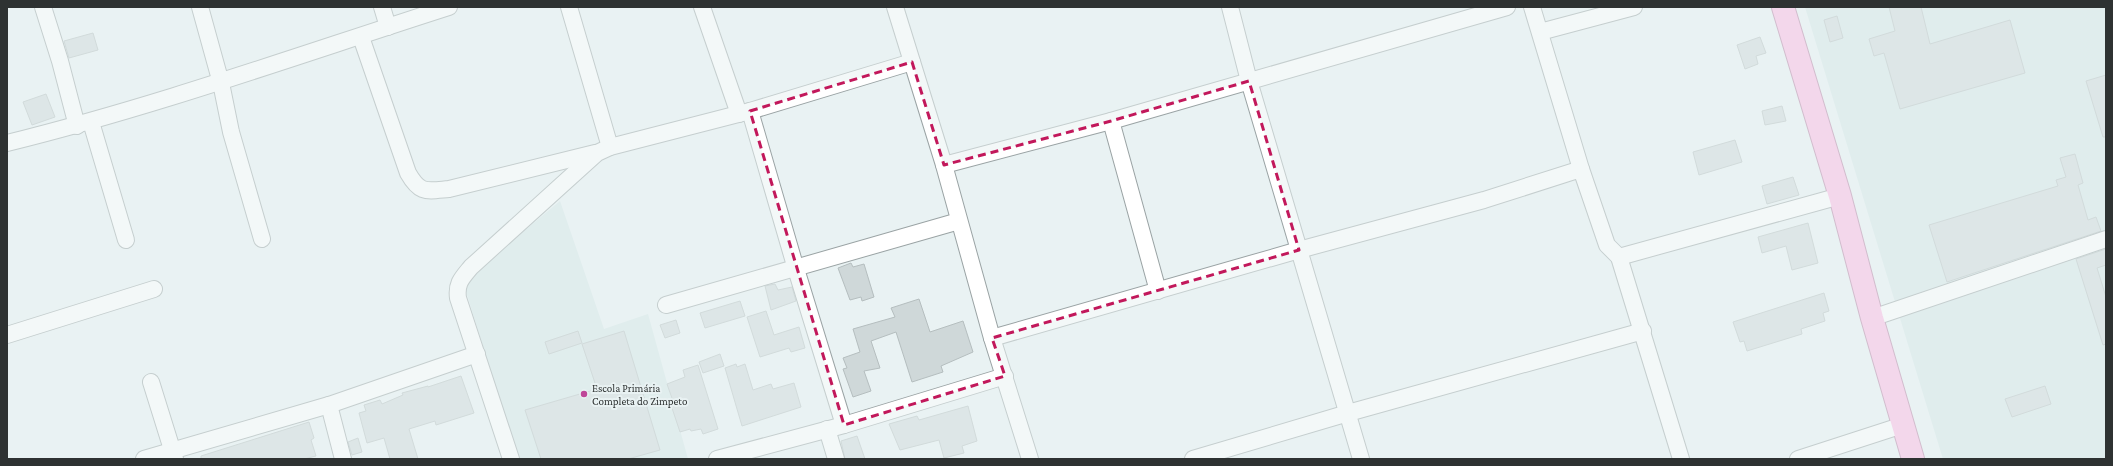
<svg xmlns="http://www.w3.org/2000/svg" width="2113" height="466" font-family="'Crimson Pro',serif">
<style>
.built{fill:#d4e6e7}
.building{fill:#cfd8d9;stroke:#b5bebf}
.lines{fill:none;stroke-linecap:round;stroke-linejoin:round}
.minor-casing{stroke:#9aa3a4;stroke-width:18}
.trunk-casing{stroke:#b57ca0;stroke-width:24}
.minor{stroke:#fff;stroke-width:16}
.trunk{stroke:#feb6e3;stroke-width:22}
.marked{fill:none;stroke:#c2185b;stroke-width:3;stroke-dasharray:8 5;stroke-linejoin:round}
.poi-dot{fill:#bf4598;stroke:#e9f2f3;stroke-width:1.5}
.labels{text-anchor:middle;stroke-width:4;stroke-linejoin:round;paint-order:stroke}
.poi-label{font-size:11px;fill:#2e3232;stroke:#e9f2f3;text-anchor:start}
</style>
<rect width="100%" height="100%" fill="#e9f2f3"/>
<!-- built -->
<g class="built">
<path d="M1805 7H2106V459H1943Z"/>
<path d="M560 201 604 329 648 314 688 459H518L463 282Z"/>
</g>
<!-- building -->
<g class="building">
<path d="M1889 7H1921L1930 44 2010 20 2025 73 1900 109 1884 53 1874 56 1869 39 1895 31Z"/>
<path d="M1837 16 1843 38 1830 42 1824 20Z"/>
<path d="M93 33 98 50 69 58 64 41Z"/>
<path d="M1760 37 1766 53 1756 56 1758 64 1745 69 1737 45Z"/>
<path d="M2106 75V137H2103L2086 81Z"/>
<path d="M46 94 55 117 32 125 23 102Z"/>
<path d="M1782 106 1786 121 1765 125 1762 111Z"/>
<path d="M1735 140 1742 162 1699 175 1693 152Z"/>
<path d="M2075 154 2083 183 2078 185 2088 220 2096 217 2101 231 1947 282 1929 225 2058 186 2056 180 2066 177 2060 158Z"/>
<path d="M1793 177 1799 195 1767 204 1762 186Z"/>
<path d="M1808 223 1818 263 1792 270 1786 246 1762 253 1758 237Z"/>
<path d="M2106 249V265L2097 268 2106 297V344L2103 345 2076 259Z"/>
<path d="M851 263 853 267 864 264 874 297 862 301 861 297 850 300 838 268Z"/>
<path d="M775 284 778 290 792 287 796 301 771 310 765 286Z"/>
<path d="M1824 293 1829 311 1823 313 1825 321 1801 329 1802 334 1747 351 1744 341 1740 342 1733 322Z"/>
<path d="M919 299 930 332 963 321 973 352 941 366 943 372 912 382 896 332 871 341 880 368 864 371 871 391 853 397 843 369 847 368 843 358 860 352 853 329 895 317 891 308Z"/>
<path d="M740 301 745 316 705 328 700 313Z"/>
<path d="M766 311 774 335 799 327 805 348 791 352 789 348 760 357 747 317Z"/>
<path d="M676 320 680 333 665 338 660 325Z"/>
<path d="M578 331 582 343 549 354 545 342Z"/>
<path d="M624 331 660 450 628 459H541L525 410 597 389 582 344Z"/>
<path d="M720 354 724 366 703 373 699 362Z"/>
<path d="M736 364 737 367 745 364 753 390 771 384 773 389 794 383 801 407 742 426 725 368Z"/>
<path d="M698 365 718 429 703 434 701 429 691 431 690 429 680 432 671 405 674 404 667 384 685 377 683 370Z"/>
<path d="M461 376 474 413 436 425 435 421 409 429 418 459H390L384 438 367 443 359 413 366 411 364 405 380 400 382 404 403 395 402 393 428 386V387Z"/>
<path d="M2045 386 2051 404 2012 417 2005 399Z"/>
<path d="M968 406 977 441 962 446 964 453 944 458 939 440 900 450 889 424 917 416 919 420Z"/>
<path d="M309 422 314 438 311 440 316 456 304 459H201V456Z"/>
<path d="M857 436 865 459H845L841 441Z"/>
<path d="M358 438 362 452 352 455 348 442Z"/>
</g>
<g class="lines">
<!-- minor casing -->
<g class="minor-casing">
<g id="minor">
<path d="M43 7 60 61 77 126"/>
<path d="M200 7 221 83 231 132 262 239"/>
<path d="M382 7 388 27"/>
<path d="M569 7 610 147"/>
<path d="M702 7 739 114"/>
<path d="M895 7 944 165 992 338 1030 459"/>
<path d="M1230 7 1249 81 1361 459"/>
<path d="M1532 7 1581 169 1607 245 1619 257 1681 459"/>
<path d="M1540 32 1634 7"/>
<path d="M361 37 408 173C420 194 426 191 449 189L595 153"/>
<path d="M750 111 796 269 844 425"/>
<path d="M1111 121 1158 291"/>
<path d="M91 122 126 240"/>
<path d="M7 143C157 106 302 54 449 7"/>
<path d="M944 165 1111 121 1507 7"/>
<path d="M1619 257 1840 196"/>
<path d="M666 305 959 221"/>
<path d="M1872 318 2106 239"/>
<path d="M7 335 154 289"/>
<path d="M992 338 1299 250 1484 200 1581 169"/>
<path d="M151 382 175 459"/>
<path d="M329 405 343 459"/>
<path d="M827 429 836 459"/>
<path d="M144 459 329 405 477 354"/>
<path d="M511 459 458 298C456 283 462 278 471 267L597 153 610 147 750 111 912 62"/>
<path d="M717 459 844 425 1005 376"/>
<path d="M1193 459 1348 413 1643 331"/>
<path d="M1798 459 1903 425"/>
</g>
</g>
<!-- trunk casing -->
<g class="trunk-casing">
<path id="trunk" d="M1783 7 1840 196 1872 318 1913 459"/>
</g>
<!-- minor -->
<use href="#minor" class="minor"/>
<!-- trunk -->
<use href="#trunk" class="trunk"/>
</g>
<!-- marked area -->
<path d="M0 0H2113V466H0ZM912 62 944 165 1111 121 1249 81 1299 250 992 338 1005 376 844 425 750 111Z" fill="#e9f2f3" fill-opacity=".55" fill-rule="evenodd"/>
<path class="marked" d="M912 62 944 165 1111 121 1249 81 1299 250 992 338 1005 376 844 425 750 111Z"/>
<!-- markers -->
<circle class="poi-dot" cx="584" cy="394" r="4"/>
<g class="labels">
<!-- poi labels -->
<g class="poi-label">
<text x="592" y="392">Escola Primária<tspan x="592" dy="13">Completa do Zimpeto</tspan></text>
</g>
</g>
<!-- border -->
<rect width="2113" height="466" fill="none" stroke="#2e3232" stroke-width="16"/>
</svg>
